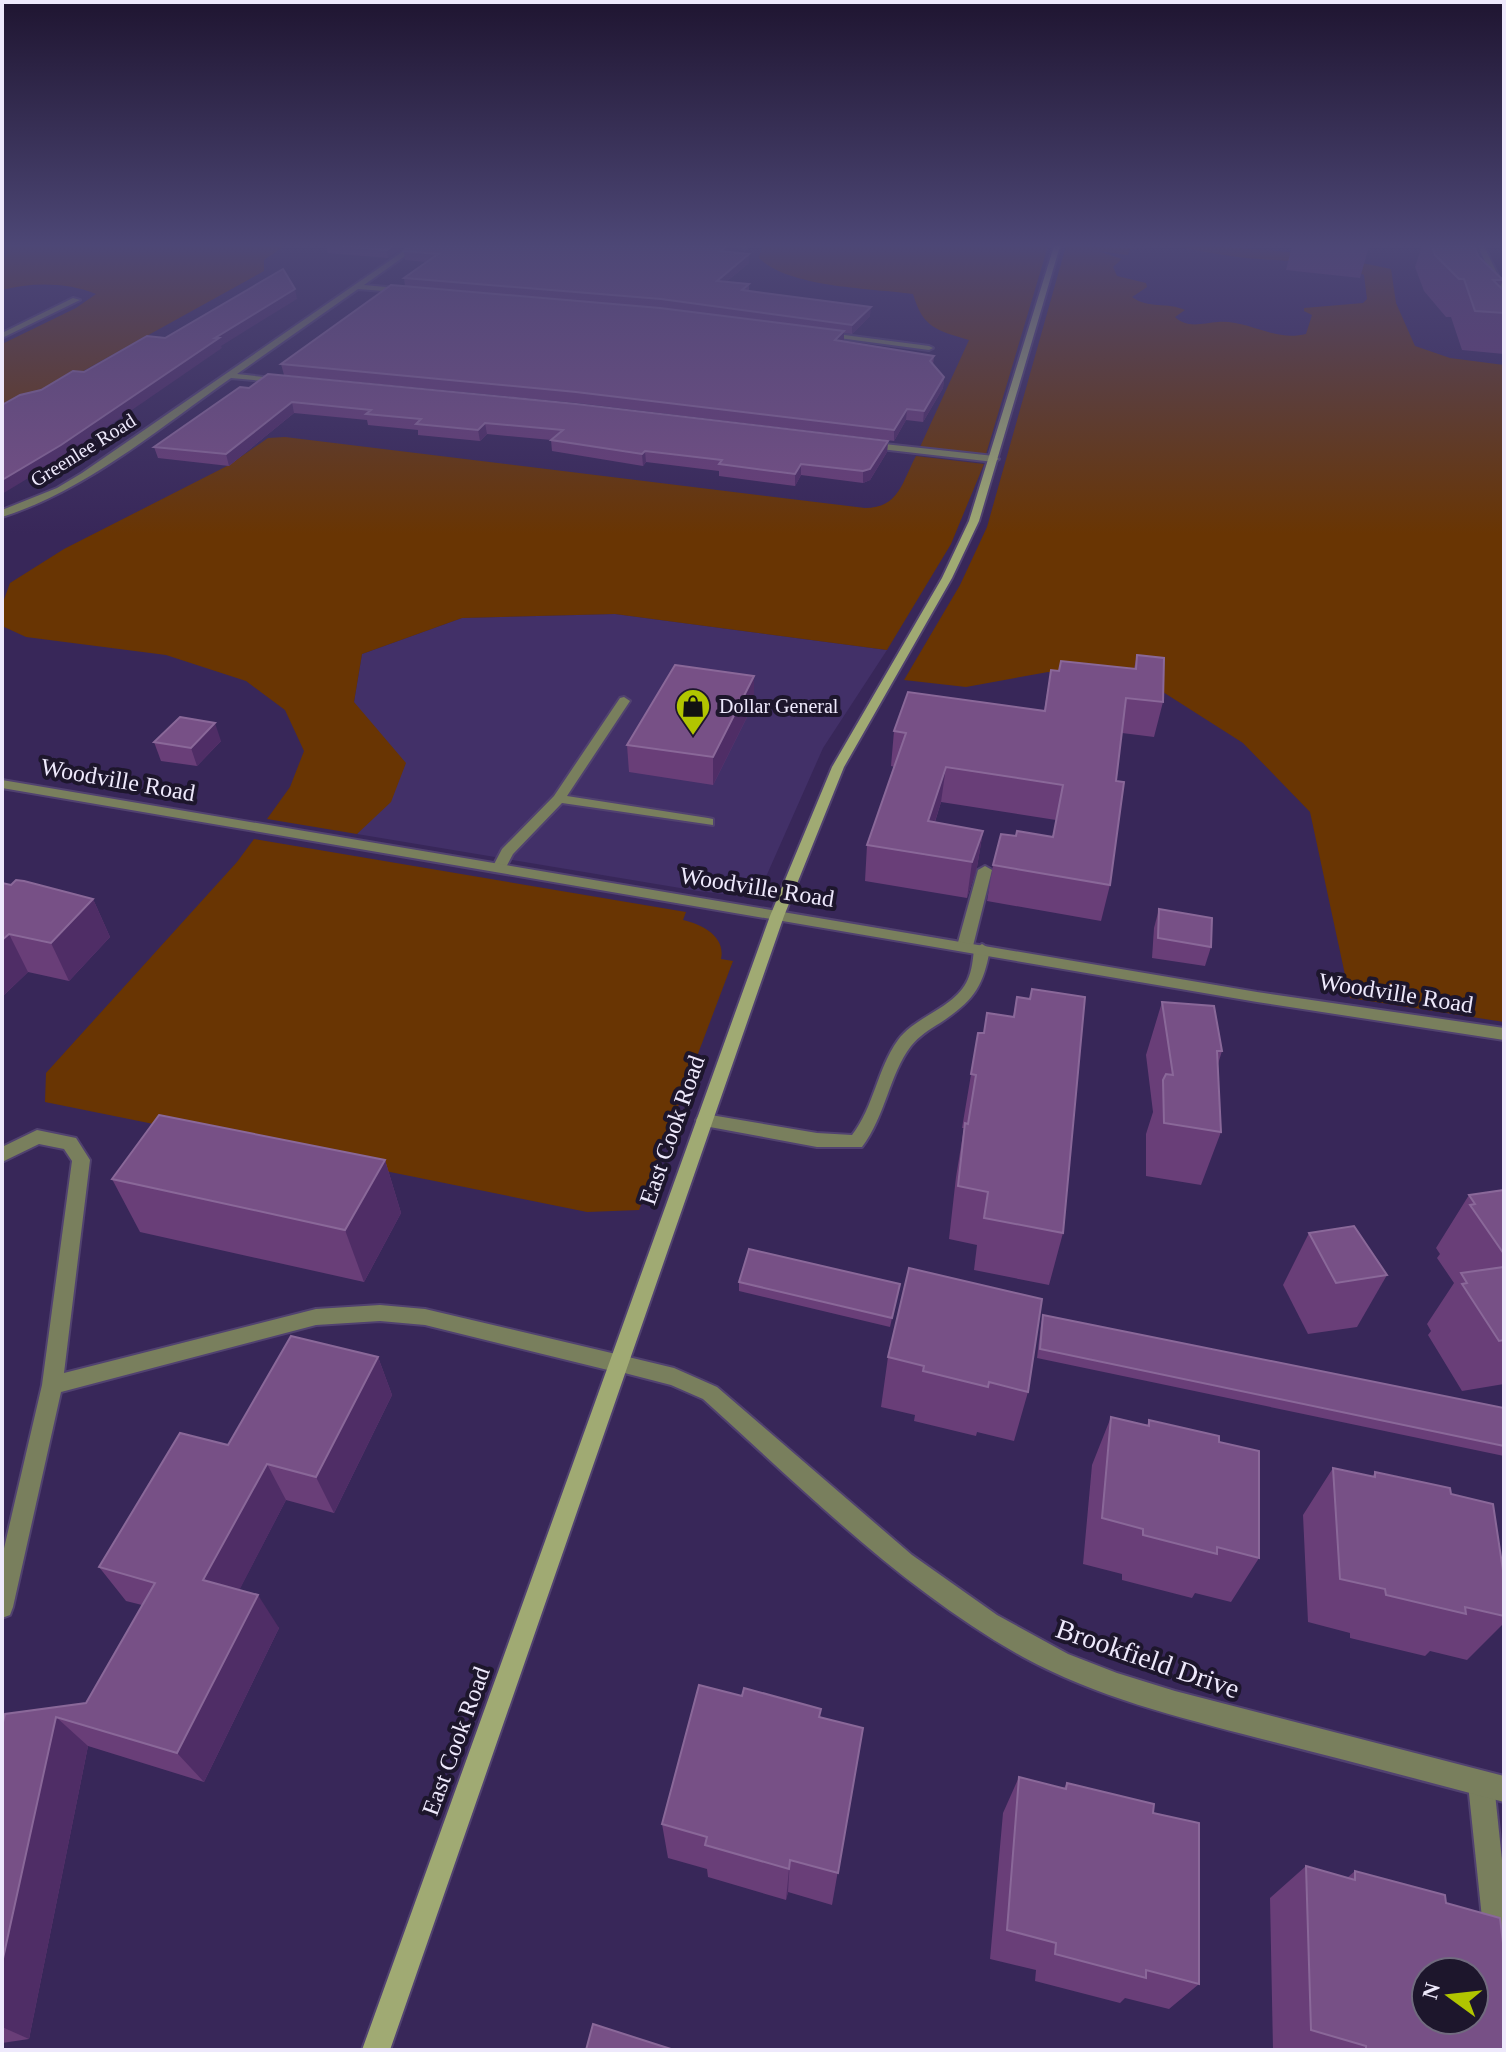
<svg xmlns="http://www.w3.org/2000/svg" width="1506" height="2052" font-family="Georgia,serif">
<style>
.built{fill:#423068}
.green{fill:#693503}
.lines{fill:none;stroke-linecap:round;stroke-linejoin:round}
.service-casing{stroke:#514270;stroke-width:4}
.minor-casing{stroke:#514270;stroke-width:4}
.tertiary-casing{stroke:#514270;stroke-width:4}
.secondary-casing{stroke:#514270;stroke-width:4}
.service{fill:#797f5d;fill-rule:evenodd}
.minor{fill:#797f5d;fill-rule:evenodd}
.tertiary{fill:#797f5d;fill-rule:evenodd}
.secondary{fill:#a0aa73;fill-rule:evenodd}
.wall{fill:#693e78}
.shaded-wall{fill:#4f2d66}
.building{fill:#775086;stroke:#8a6899;stroke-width:2;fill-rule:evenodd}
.labels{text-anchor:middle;stroke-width:8;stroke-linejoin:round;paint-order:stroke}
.far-street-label{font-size:20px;fill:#eee9fc;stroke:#1d162c}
.far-poi-label{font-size:20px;fill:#eee9fc;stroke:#1d162c;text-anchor:start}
.street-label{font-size:24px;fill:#eee9fc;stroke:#1d162c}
.near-street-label{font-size:28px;fill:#eee9fc;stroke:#1d162c}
</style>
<rect width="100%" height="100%" fill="#382759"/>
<!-- built -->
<path class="built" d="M615 614 887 650 823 748 765 879 757 886 723 894 698 891 357 834 364 825 354 702 362 654 462 618Z"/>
<!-- green -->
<g class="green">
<path d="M2 246H284L264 260V271L2 416V344L76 308 96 294C68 282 31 282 2 290V260L9 251 2 250Z"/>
<path d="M762 246H1048L986 454 920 447 969 340C936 330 923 328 913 294 871 288 789 288 759 258Z"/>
<path d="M1066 246 1160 249H1130L1128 255 1098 251 1122 259 1113 267 1117 276 1146 283 1147 287 1132 297C1148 309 1168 302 1185 310L1175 317C1187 329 1203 323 1218 322 1249 320 1274 342 1306 334L1312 315 1304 311V308L1363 303 1367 299 1364 275C1332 260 1294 262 1259 259 1230 257 1201 251 1172 246 1245 246 1320 253 1391 269L1396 303 1415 346 1450 358 1504 365V1022L1350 998 1310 812 1243 743 1152 685 1048 672 966 687 904 680 960 585 987 527Z"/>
<path d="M285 437 865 508C899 508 902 482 916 456L984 464 951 544 887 650 615 614 462 618 362 654 354 702 406 763 391 802 357 834 267 819 290 787 304 751 285 710 246 681 166 655 26 637 2 626V605L10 583 64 549 229 465 268 438Z"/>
<path d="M254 839 686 912 683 920C701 924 726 936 721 959L733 961 639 1210 587 1212 45 1102 46 1073 237 862Z"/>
</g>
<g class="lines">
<!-- service casing -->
<g class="service-casing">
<g id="service">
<path d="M624 697 630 701 567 796 708 818 713 819V825L562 803 513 854 504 871H494L492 868 502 849 554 796 620 698Z"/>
<path d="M985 866 992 870 973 946 965 951 957 946 978 870Z"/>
<path d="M982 944 990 949C983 988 973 1001 940 1023 930 1029 919 1036 911 1046 889 1075 886 1115 862 1147H817L699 1125 696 1120 699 1115 705 1114 817 1133 852 1135C874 1107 877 1069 898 1040 916 1015 955 1009 968 979 972 970 973 959 974 949Z"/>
<path d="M37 1130 76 1138 90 1160 64 1373 316 1309 380 1305 425 1309 620 1355 627 1358 630 1364 627 1370 620 1373 425 1325 380 1321 316 1325 61 1392 13 1607 10 1615 2 1618V1557L42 1385 72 1161 64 1149 39 1144 2 1162V1147Z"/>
<path d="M1481 1771 1490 1775 1494 1784 1504 1879V1948L1497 1950 1487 1947 1484 1937 1468 1784 1472 1775Z"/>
</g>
</g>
<!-- minor casing -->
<g class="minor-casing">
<g id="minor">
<path d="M411 246H419L364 285 407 289 410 293 358 289 237 374 282 379 285 383 231 378C159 428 87 490 2 517V510L57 488 82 473Z"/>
<path d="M734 246H747V247L744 249Z"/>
<path d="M1478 246H1484L1504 288V298L1500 296Z"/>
<path d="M73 298 80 300 2 338V333Z"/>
<path d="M821 332 929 346 933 348 929 350 824 336Z"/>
<path d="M866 442 994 456 999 459 994 462 863 447 861 445Z"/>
<path d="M620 1355 674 1368 717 1387 912 1555 997 1615 1068 1654 1117 1673 1175 1691 1504 1776V1802C1422 1780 1340 1759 1258 1738 1178 1717 1096 1697 1023 1657 903 1590 805 1491 703 1399L671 1385 613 1370 610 1364 613 1358Z"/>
</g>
</g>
<!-- tertiary casing -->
<g class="tertiary-casing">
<path id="tertiary" d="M2 780 1257 992 1504 1028V1040L1257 1002 2 788Z"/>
</g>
<!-- secondary casing -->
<g class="secondary-casing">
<path id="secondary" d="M1054 246H1060L979 521 952 578 844 767 784 916 390 2050H362L770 916 832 767 942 578 969 521Z"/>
</g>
<!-- service -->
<use href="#service" class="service"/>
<!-- minor -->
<use href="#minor" class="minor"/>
<!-- tertiary -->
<use href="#tertiary" class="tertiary"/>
<!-- secondary -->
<use href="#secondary" class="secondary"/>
</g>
<!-- wall -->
<g class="wall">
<path d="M326 246H405L388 258 328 253Z"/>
<path d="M411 246H736V250L731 252 749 263 726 282 749 284V291L870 316 852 334 844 333V341L934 356 933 365 944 377 943 388 923 422 906 420 894 441 577 403 284 375 281 364 405 286 404 278 427 262 405 260 404 251Z"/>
<path d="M1292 246H1369L1360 278 1286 270Z"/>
<path d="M1422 246H1474L1479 257 1503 280 1500 287 1504 291V354L1462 350 1451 317H1446L1424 291 1415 267Z"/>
<path d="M240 387 888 441 887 452 870 480 863 483 801 475 795 486 719 476V471L646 462 643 466 552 451 551 440 487 434 480 441 418 435V430L368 425 367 420 294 413 229 466 158 458 154 447Z"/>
<path d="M1137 655 1163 702 1154 737 1122 733 1116 781 1110 885 1101 921 987 901 993 865 1016 836 1053 837 1056 820 941 802 935 822 983 831 977 867 967 898 865 881 867 845 895 767 891 766 894 731 1044 711 1051 670 1059 671 1134 669Z"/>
<path d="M754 703 713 785 629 772 627 745Z"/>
<path d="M221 741 197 766 161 761 154 742Z"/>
<path d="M2 883 93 899 110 937 69 981 28 972 3 996H2Z"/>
<path d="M1159 909 1211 947 1205 966 1152 958 1154 928Z"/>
<path d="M1017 997 1063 1233 1049 1285 974 1270 977 1245 949 1239 956 1177 964 1128H962L978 1033H984L1013 1017Z"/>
<path d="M1162 1002 1222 1051 1218 1064 1221 1132 1201 1185 1146 1176V1134L1153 1112 1146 1055Z"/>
<path d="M385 1160 401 1213 364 1282 140 1232 112 1179Z"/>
<path d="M1504 1190V1384L1462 1391 1428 1335 1431 1331 1427 1324 1454 1283 1437 1258 1440 1254 1436 1248 1469 1195Z"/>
<path d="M1309 1233 1387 1275 1357 1327 1308 1334 1283 1285Z"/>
<path d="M739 1282 900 1284 890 1327 739 1291Z"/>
<path d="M1043 1315 1504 1408V1456L1037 1358 1041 1324Z"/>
<path d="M378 1357 392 1395 334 1513 286 1500 239 1590 279 1628 204 1782 88 1746 29 2039 2 2043V1726L86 1703 142 1605 126 1601 99 1567 228 1445Z"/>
<path d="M888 1357 1028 1392 1014 1441 977 1432 976 1436 914 1421 915 1415 881 1407Z"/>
<path d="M1111 1417 1147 1425 1149 1420 1219 1442 1259 1558 1231 1602 1195 1593 1192 1598 1122 1580V1574L1083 1564 1092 1465Z"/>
<path d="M1333 1468 1372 1477 1375 1472 1451 1494 1504 1577V1623L1467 1660 1430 1651 1425 1656 1350 1638V1633L1308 1622 1303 1515Z"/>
<path d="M820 1717 863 1728 832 1905 788 1892 786 1900 708 1877 707 1869 668 1858 662 1824Z"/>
<path d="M1019 1777 1064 1788 1067 1783 1153 1813 1199 1984 1169 2009 1125 1998 1120 2003 1035 1981 1036 1970 990 1959 1003 1813Z"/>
<path d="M1306 1866 1347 1878 1355 1871 1446 1903 1504 2050H1273L1270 1898Z"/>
</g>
<!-- shaded-wall -->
<g class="shaded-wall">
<path d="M392 246H405L388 258 387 250Z"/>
<path d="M728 246H736V250L720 259V251Z"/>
<path d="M749 254V263L717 289V281Z"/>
<path d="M295 289 297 299 221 346 222 348 65 456 2 494V480L215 338Z"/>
<path d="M871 307 870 316 852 334V325Z"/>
<path d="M844 331V342L835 340Z"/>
<path d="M944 377 943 388 923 422 924 411Z"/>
<path d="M292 402 294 413 229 466 226 454Z"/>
<path d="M907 409 906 420 894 441V430Z"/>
<path d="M485 423 487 434 480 441 478 430Z"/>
<path d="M888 441 887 452 870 480 863 483V471Z"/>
<path d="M645 451 646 462 643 466 642 454Z"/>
<path d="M801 464V475L795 486V474Z"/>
<path d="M754 676V703L713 785V757Z"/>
<path d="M215 723 221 741 197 766 191 748Z"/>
<path d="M946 767 941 802 924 856 928 821Z"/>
<path d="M983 831 977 867 967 898 972 862Z"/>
<path d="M93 899 110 937 69 981 51 943Z"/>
<path d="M9 934 28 972 3 996 2 994V940Z"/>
<path d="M385 1160 401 1213 364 1282 345 1230Z"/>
<path d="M378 1357 392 1395 334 1513 316 1477Z"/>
<path d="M267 1464 286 1500 227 1614 203 1580Z"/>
<path d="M258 1595 279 1628 204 1782 177 1753Z"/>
<path d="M56 1717 88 1746 29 2039 2 2027V1963Z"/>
<path d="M790 1860 788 1892 786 1900 789 1869Z"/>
</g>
<!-- building -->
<g class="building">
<path d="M342 246H392L387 250Z"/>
<path d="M411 246H728L720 251 749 254 717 281 749 284 742 290 871 307 852 325 661 299 404 278 438 254 404 251Z"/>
<path d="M1432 246H1474L1479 257 1503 280H1493L1504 291V313L1475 311 1464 279H1459L1435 255Z"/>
<path d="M283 269 295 289 215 338H219L61 445 2 480V405L20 395 41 390 73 371 84 372 147 336 165 338Z"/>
<path d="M391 285 660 308 844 331 835 340 934 356 930 361 944 377 924 411 907 409 894 430 576 392 281 364Z"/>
<path d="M268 374 576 404 888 441 870 469 863 471 801 464 795 474 719 464 722 460 645 451 642 454 551 440 563 430 485 423 478 430 416 424 421 419 366 414 371 410 292 402 226 454 154 447 240 387 249 388Z"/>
<path d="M1137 655 1164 658 1163 702 1126 698 1116 781 1124 782 1110 885 993 865 1001 834 1016 836 1017 831 1053 837 1063 785 946 767 928 821 983 831 972 862 867 845 906 733 894 731 908 692 1045 711 1051 670 1059 671 1061 661 1136 669Z"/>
<path d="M675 665 754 676 713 757 627 745Z"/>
<path d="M180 717 215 723 191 748 154 742Z"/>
<path d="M16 880 24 881 93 899 51 943 9 934 2 940V883L11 885Z"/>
<path d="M1159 909 1212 918 1211 947 1158 938Z"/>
<path d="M1032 989 1085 997 1063 1233 984 1218 988 1192 958 1186 965 1123 968 1124 976 1075 971 1074 978 1033H984L987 1013 1014 1017 1017 997 1030 999Z"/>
<path d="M1162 1002 1214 1006 1222 1051H1217L1221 1132 1164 1123 1163 1080 1166 1074 1173 1075Z"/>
<path d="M159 1115 385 1160 345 1230 112 1179Z"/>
<path d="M1504 1190V1254L1470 1205 1475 1204 1469 1195Z"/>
<path d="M1354 1226 1387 1275 1336 1283 1309 1233Z"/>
<path d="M749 1249 900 1284 892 1318 739 1282Z"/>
<path d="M1504 1267V1340L1499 1341 1462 1284 1467 1283 1461 1273Z"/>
<path d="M909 1268 1042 1299 1028 1392 989 1382 988 1387 923 1371 924 1366 888 1357Z"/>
<path d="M1043 1315 1504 1408V1446L1040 1349Z"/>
<path d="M291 1336 378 1357 316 1477 267 1464 203 1580 258 1595 177 1753 56 1717 2 1963V1726L5 1714 86 1703 155 1583 99 1567 180 1433 228 1445Z"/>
<path d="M1111 1417 1149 1426V1420L1219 1436V1442L1259 1451V1558L1217 1547V1554L1143 1535V1529L1102 1518Z"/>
<path d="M1333 1468 1375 1477V1472L1450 1488 1451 1494 1493 1504 1504 1577V1616L1465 1607 1466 1614 1386 1595 1385 1589 1340 1579Z"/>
<path d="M699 1685 742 1696 744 1688 821 1709 819 1717 863 1728 838 1873 790 1860 789 1869 705 1845 707 1837 662 1824Z"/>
<path d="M1019 1777 1066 1789 1067 1783 1154 1804 1153 1813 1199 1823V1984L1146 1970V1978L1055 1954 1056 1943 1007 1930Z"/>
<path d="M1306 1866 1355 1880V1871L1445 1895 1446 1903 1500 1918 1504 1952V2050H1366V2046L1311 2030ZM1426 1972H1474V2020H1426Z"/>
<path d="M593 2024 674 2050H586Z"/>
</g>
<!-- sky -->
<linearGradient id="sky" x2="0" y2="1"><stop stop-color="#1f1531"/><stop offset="0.46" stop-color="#4d4776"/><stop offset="1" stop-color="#4d4776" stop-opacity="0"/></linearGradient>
<rect width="1506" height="534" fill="url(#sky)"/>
<!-- icons -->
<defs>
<g id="shop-pin" transform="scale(1.8)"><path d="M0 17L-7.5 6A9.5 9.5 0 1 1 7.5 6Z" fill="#b1c500" stroke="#1d162c"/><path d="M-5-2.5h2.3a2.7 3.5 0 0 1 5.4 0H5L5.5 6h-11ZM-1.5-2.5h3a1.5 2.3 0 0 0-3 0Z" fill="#111"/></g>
</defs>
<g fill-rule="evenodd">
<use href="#shop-pin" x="693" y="706"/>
</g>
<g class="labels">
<!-- far-street labels -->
<g class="far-street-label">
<text transform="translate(83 450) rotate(-32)" y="7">Greenlee Road</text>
</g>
<!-- far-poi labels -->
<g class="far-poi-label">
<text x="719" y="713">Dollar General</text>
</g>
<!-- street labels -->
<g class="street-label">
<text transform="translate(118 780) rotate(10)" y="8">Woodville Road</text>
<text transform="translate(757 887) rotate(9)" y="8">Woodville Road</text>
<text transform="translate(1396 993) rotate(9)" y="8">Woodville Road</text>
<text transform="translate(672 1130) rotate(-71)" y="8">East Cook Road</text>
<text transform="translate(456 1741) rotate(-70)" y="8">East Cook Road</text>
</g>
<!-- near-street labels -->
<g class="near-street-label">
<text transform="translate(1148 1658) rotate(19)" y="10">Brookfield Drive</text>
</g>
</g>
<!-- border -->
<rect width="1506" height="2052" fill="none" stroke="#eee9fc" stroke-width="8"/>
<!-- north arrow -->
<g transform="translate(1450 1996) rotate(285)"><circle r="38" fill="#1d162c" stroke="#716a7f" stroke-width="2"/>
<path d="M0-6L14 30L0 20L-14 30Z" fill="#b1c500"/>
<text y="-12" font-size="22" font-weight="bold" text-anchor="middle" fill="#eee9fc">N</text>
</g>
</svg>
